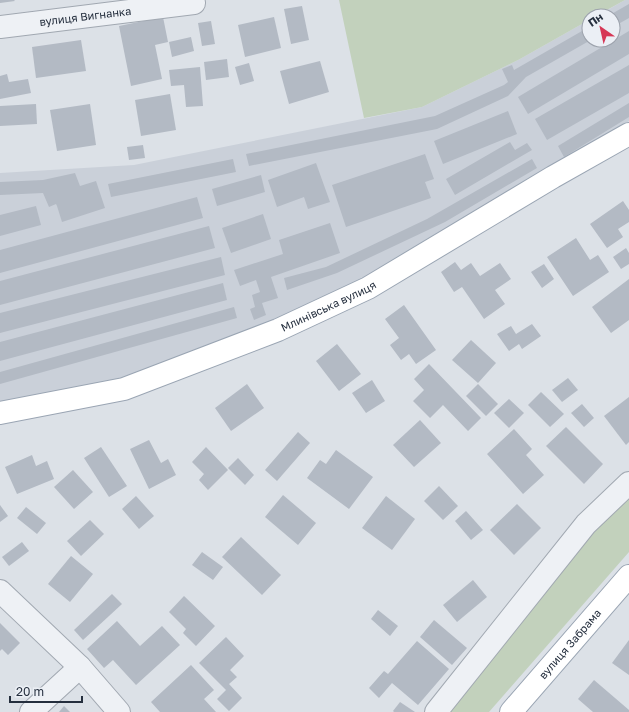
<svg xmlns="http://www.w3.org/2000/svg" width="629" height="712" font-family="'Golos Text',sans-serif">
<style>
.built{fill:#cad0d9}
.green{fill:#c2d1bc}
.building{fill:#b3bac4}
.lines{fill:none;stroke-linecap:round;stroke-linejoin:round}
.minor-casing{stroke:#a1a8b1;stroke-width:24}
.major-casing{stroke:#9aa5b3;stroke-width:24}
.minor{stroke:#eef1f5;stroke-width:22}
.major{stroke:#fff;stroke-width:22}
.labels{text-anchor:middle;stroke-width:3;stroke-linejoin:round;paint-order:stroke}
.street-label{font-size:11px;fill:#252f3e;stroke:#ebeff5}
</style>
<rect width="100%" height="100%" fill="#dce1e7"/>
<!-- built -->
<path class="built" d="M625 0H629V121L547 168 363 278 274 320 121 378 0 402V173L134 165 422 107 520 59 589 20V40H613V16H597Z"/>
<!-- green -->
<g class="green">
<path d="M339 0H625L596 16H589V20L520 59 422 107 364 118Z"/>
<path d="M629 492V552L489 712H446L591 528Z"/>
</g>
<!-- building -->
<g class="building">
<path d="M0 0H14L15 1 0 3Z"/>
<path d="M629 4V18L613 27V16H608Z"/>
<path d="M302 6 309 40 291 44 284 9Z"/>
<path d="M163 17 168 42 155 45 162 79 131 86 119 26Z"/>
<path d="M274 17 281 48 245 57 238 25Z"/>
<path d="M211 21 215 44 202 46 198 23Z"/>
<path d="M589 27V41L526 77 508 96 437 129 249 166 246 154 435 116 504 85 508 82 502 69 512 65 514 70Z"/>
<path d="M629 31V54L528 114 518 97Z"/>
<path d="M191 37 194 51 172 57 169 42Z"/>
<path d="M81 40 86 71 36 78 32 47Z"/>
<path d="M227 59 229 77 206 80 204 62Z"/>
<path d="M320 61 329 92 289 104 280 71Z"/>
<path d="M249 63 254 81 240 85 235 67Z"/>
<path d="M629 65V93L547 140 535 119Z"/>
<path d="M200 67 203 106 186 107 184 85 171 86 169 70Z"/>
<path d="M7 74 9 82 28 79 31 93 0 99V76Z"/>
<path d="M170 94 176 130 141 136 135 100Z"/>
<path d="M629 103V117L564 157 558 146Z"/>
<path d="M36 104 37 124 0 126V106Z"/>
<path d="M90 104 96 145 57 151 50 110Z"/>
<path d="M508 111 517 134 443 164 434 141Z"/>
<path d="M510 142 515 150 527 143 532 150 455 195 446 179Z"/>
<path d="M143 145 145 158 129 160 127 147Z"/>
<path d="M425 154 434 179 425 182 431 198 346 227 332 185Z"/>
<path d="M233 159 236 172 111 197 108 184Z"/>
<path d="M532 159 537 168 445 222 337 273 287 290 284 278 326 267 427 219Z"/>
<path d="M316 163 330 202 308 209 304 197 277 207 268 180Z"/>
<path d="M75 173 80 186 96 181 105 208 62 222 57 206 56 204 49 207 43 193 0 195V182L43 180Z"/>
<path d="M261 175 265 192 217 206 212 189Z"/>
<path d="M197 197 203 218 0 273V250Z"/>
<path d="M623 201 629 210V222L618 229 623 237 607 248 590 224Z"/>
<path d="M36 206 41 225 0 236V215Z"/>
<path d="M263 214 271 239 231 253 222 228Z"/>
<path d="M330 223 340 253 271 277 278 298 262 303 266 315 254 320 250 309 255 307 252 295 260 292 256 280 240 286 234 270 283 254 279 240Z"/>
<path d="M209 226 215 248 0 305V281Z"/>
<path d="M576 238 590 260 598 255 609 272 573 296 547 257Z"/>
<path d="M626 248 629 253V264L621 269 613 257Z"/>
<path d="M221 257 225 275 0 333V313Z"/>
<path d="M455 262 461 270 471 263 480 276 500 263 511 279 495 290 505 304 484 319 462 287 454 292 441 272Z"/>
<path d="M544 264 554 279 542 288 531 272Z"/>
<path d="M629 279V320L611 333 592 307Z"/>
<path d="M223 283 227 300 0 361V342Z"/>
<path d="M404 305 436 350 416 364 409 354 401 360 390 345 399 338 385 319Z"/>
<path d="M234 307 237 318 0 384V372Z"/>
<path d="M532 324 541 336 522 349 519 344 509 351 497 334 511 326 516 334Z"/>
<path d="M471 340 496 363 478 383 452 360Z"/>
<path d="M337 344 361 374 339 391 316 361Z"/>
<path d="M429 364 481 418 468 431 443 405 430 418 413 401 424 390 414 379Z"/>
<path d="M568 378 578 390 562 402 552 390Z"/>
<path d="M372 380 385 401 366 413 352 393Z"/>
<path d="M247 384 264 408 231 431 215 408Z"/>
<path d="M478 384 498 404 486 416 466 396Z"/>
<path d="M541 392 564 414 550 427 528 405Z"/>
<path d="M629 397V442L626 445 604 416Z"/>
<path d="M509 399 524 413 509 428 494 413Z"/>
<path d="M582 404 594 418 584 427 571 413Z"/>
<path d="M420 420 441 443 414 467 393 445Z"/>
<path d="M566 427 603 464 584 484 546 446Z"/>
<path d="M514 429 532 449 526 455 544 475 523 494 487 454Z"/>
<path d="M298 432 310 443 277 481 265 470Z"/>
<path d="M149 440 161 463 168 459 176 475 149 489 130 449Z"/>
<path d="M101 447 127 486 109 497 84 458Z"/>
<path d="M206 447 228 470 208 490 199 480 204 474 192 462Z"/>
<path d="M336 450 373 477 349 509 307 478 320 460 326 464Z"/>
<path d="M32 455 36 466 47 461 54 479 17 494 5 467Z"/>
<path d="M238 458 254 475 245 485 228 468Z"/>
<path d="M73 470 93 492 74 509 54 487Z"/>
<path d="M439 486 458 506 443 520 424 501Z"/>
<path d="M283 495 316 523 298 545 265 517Z"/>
<path d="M136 496 154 516 139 529 122 509Z"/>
<path d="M386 496 415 519 392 550 362 528Z"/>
<path d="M517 504 541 528 514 555 490 530Z"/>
<path d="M0 505 8 516 0 522Z"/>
<path d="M26 507 46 523 37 534 17 518Z"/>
<path d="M466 511 483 530 471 540 455 521Z"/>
<path d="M90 520 104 534 81 556 67 541Z"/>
<path d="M241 537 281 575 262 595 222 557Z"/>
<path d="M22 542 29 551 9 566 2 557Z"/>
<path d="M202 552 223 567 213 580 192 565Z"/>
<path d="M71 556 93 574 70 602 48 584Z"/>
<path d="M473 580 487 597 457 622 443 605Z"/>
<path d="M112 594 122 604 83 640 74 630Z"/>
<path d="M184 596 215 626 196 646 183 633 186 629 169 612Z"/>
<path d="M378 610 398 626 390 636 371 619Z"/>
<path d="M434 620 467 648 452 665 420 637Z"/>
<path d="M117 621 140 646 162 626 180 645 136 685 113 660 104 668 87 649Z"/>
<path d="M0 623 20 643 8 655 2 649 0 651Z"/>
<path d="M226 637 244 656 230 670 237 677 229 684 242 698 229 711 217 699 226 690 199 663Z"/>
<path d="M629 640V675L612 663Z"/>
<path d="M417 641 449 669 418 705 392 683 379 698 369 688 384 671 388 674Z"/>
<path d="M191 665 214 690 204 699 216 712H160L151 702Z"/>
<path d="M594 680 629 710V712H593L578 699Z"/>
<path d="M400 702 415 712H394L393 711Z"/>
<path d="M64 706 70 712H59Z"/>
</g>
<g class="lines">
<!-- minor casing -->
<g class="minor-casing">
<g id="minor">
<path id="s1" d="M0 27 194 3"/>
<path d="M0 591 80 667 119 712"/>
<path d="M31 712 80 667"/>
<path d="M436 712 586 524 629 483"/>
</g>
</g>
<!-- major casing -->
<g class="major-casing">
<g id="major">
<path id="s2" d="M0 413 124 389 278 330 368 288 553 177 629 134"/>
<path id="s3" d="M511 712 629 576"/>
</g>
</g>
<!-- minor -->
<use href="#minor" class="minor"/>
<!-- major -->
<use href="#major" class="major"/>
</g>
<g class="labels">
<!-- street labels -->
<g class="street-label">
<text dy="4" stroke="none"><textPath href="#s1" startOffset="86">вулиця Вигнанка</textPath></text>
<text dy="4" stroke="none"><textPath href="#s2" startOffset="347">Млинівська вулиця</textPath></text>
<text dy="4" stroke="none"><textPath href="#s3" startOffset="90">вулиця Забрама</textPath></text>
</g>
</g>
<!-- north arrow -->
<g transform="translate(601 28) rotate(326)"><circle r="19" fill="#ebeff5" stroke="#9ca2ac"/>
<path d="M0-3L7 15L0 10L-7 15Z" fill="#d63756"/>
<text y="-6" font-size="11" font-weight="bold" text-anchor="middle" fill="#252f3e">Пн</text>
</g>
<!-- scale -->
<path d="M10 696v6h72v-6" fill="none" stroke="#252f3e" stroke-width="2"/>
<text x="16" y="696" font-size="12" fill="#252f3e" stroke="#ebeff5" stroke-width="3" paint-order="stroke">20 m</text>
</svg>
